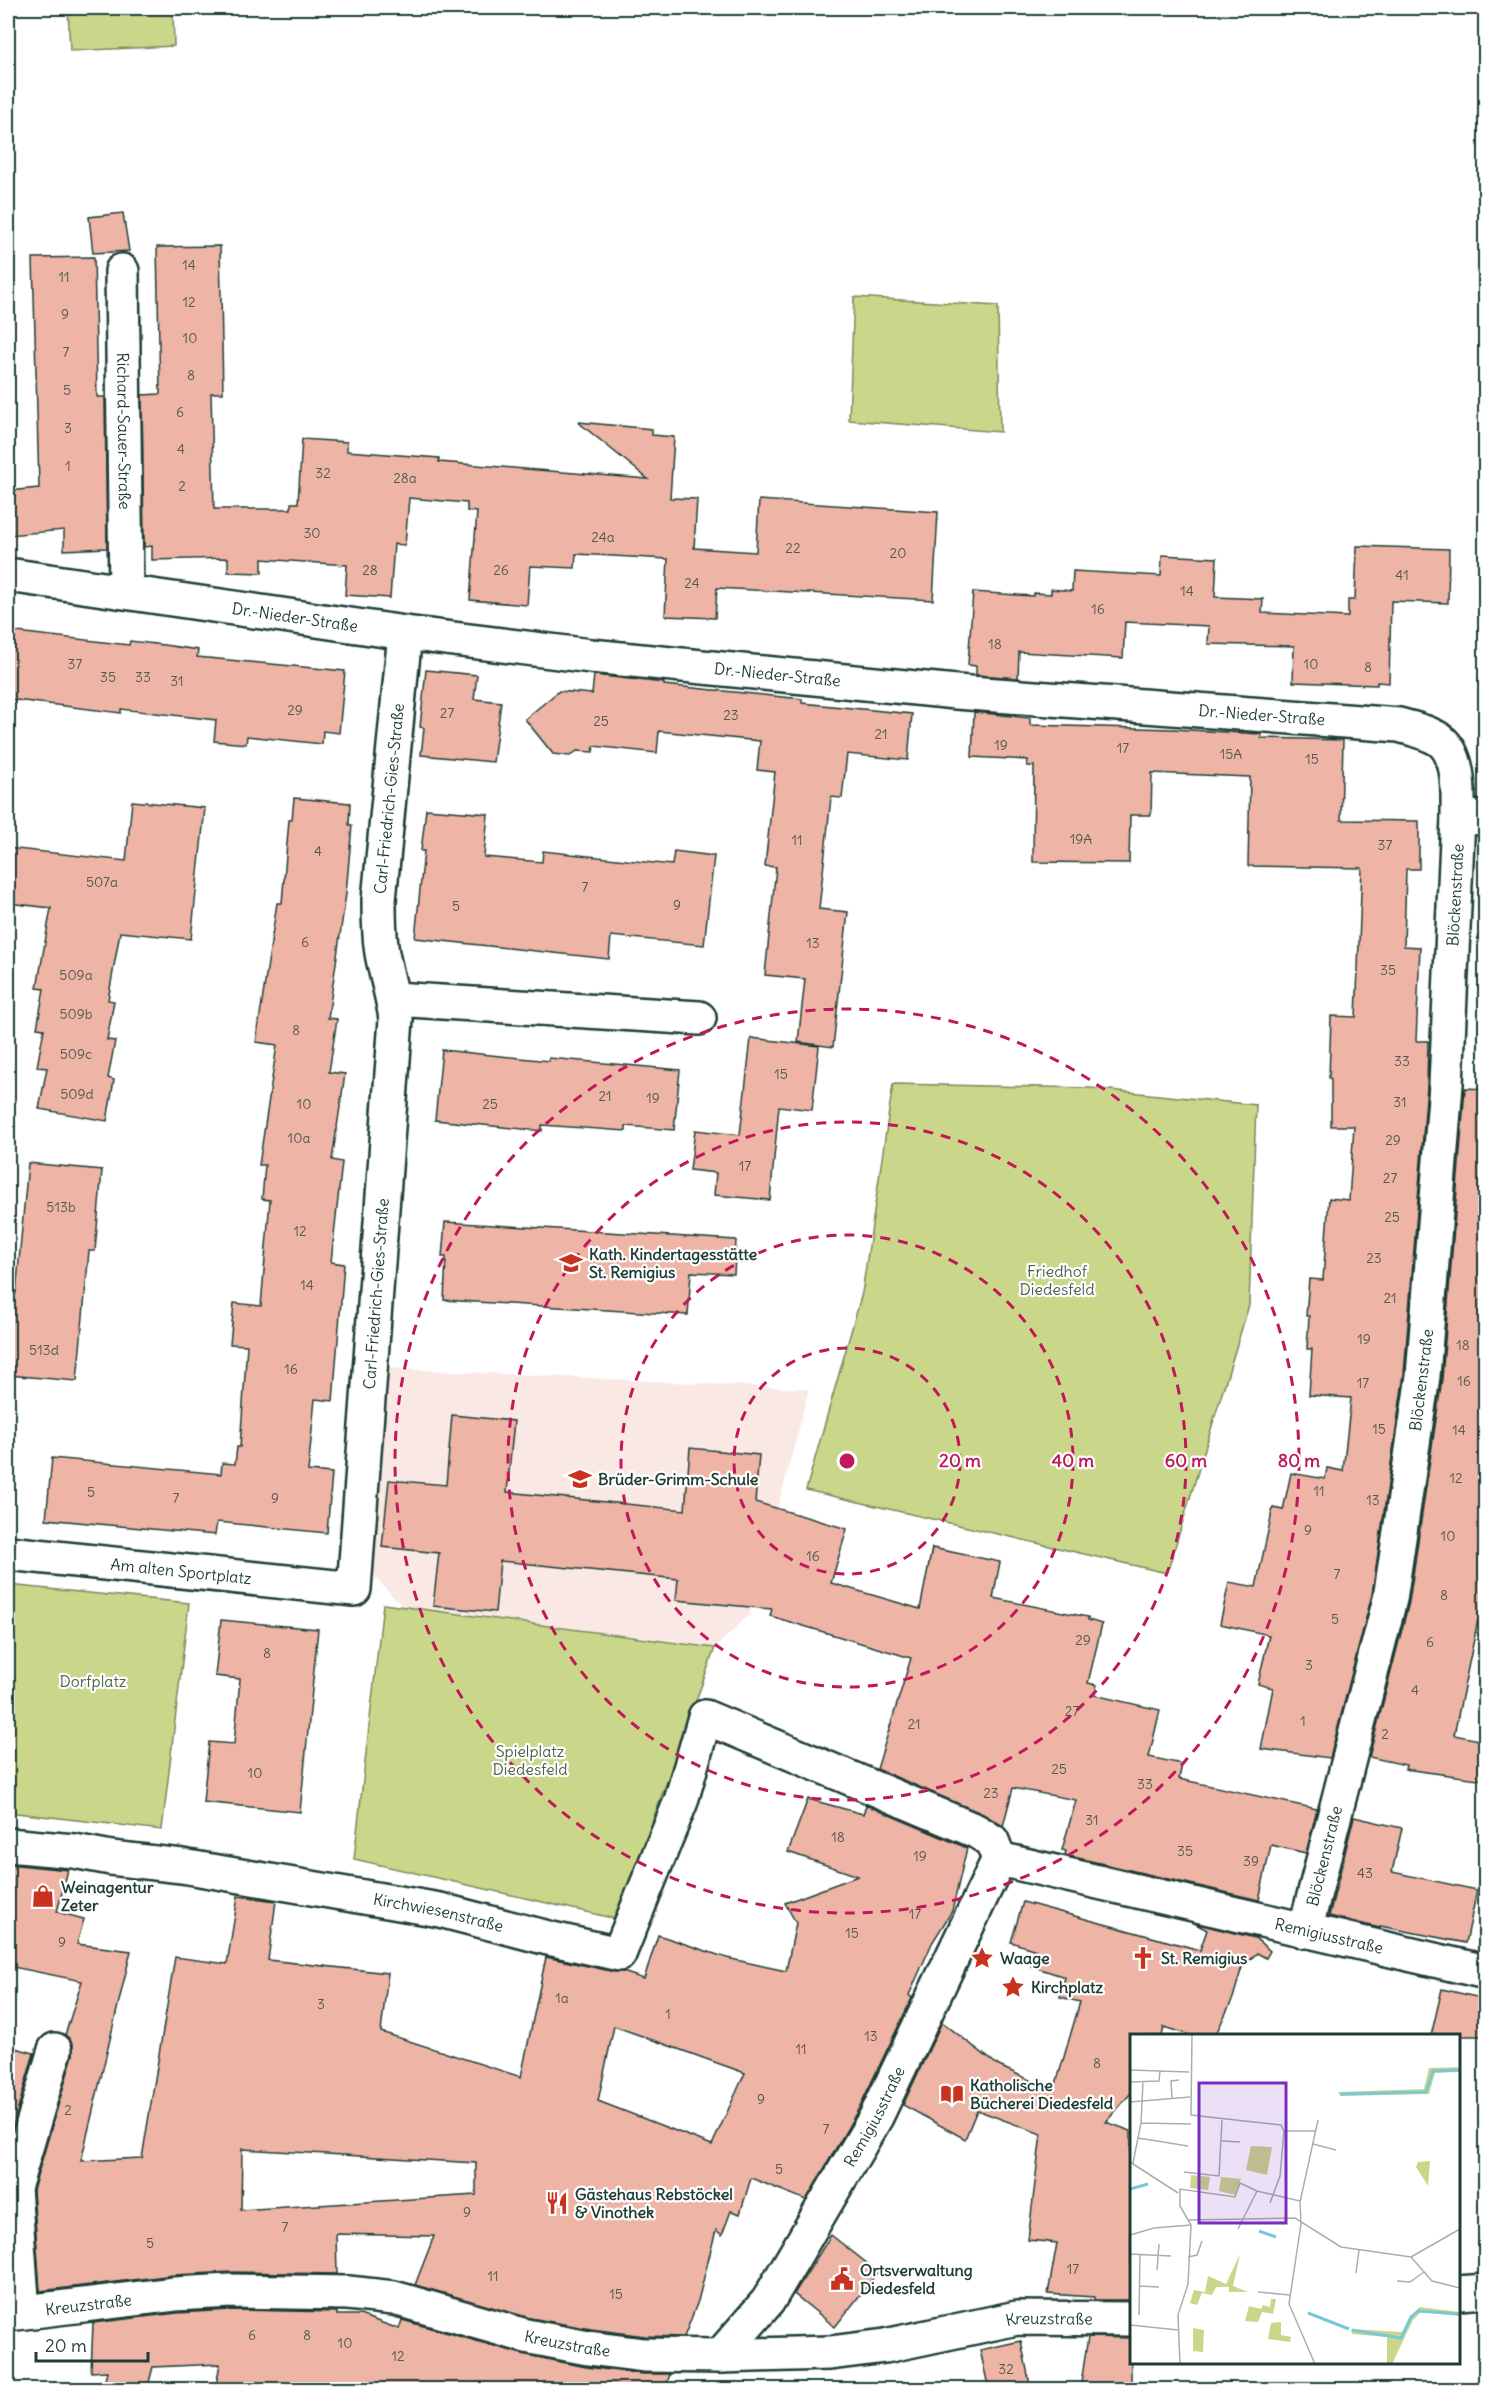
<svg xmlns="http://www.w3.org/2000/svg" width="1493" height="2397" font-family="Delius,sans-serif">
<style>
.built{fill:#fae8e4}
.green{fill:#cad689;stroke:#748a5e;stroke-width:1.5}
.building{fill:#eeb4a6;stroke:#1f3d34;stroke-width:1.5;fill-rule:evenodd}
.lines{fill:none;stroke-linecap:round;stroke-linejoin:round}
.minor-casing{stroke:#1f3d34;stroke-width:38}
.minor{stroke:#fff;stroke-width:33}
.ring{fill:none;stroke:#c2185b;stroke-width:3;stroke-dasharray:10 8}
.labels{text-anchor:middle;stroke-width:4.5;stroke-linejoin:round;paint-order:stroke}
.number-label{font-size:14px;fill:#535b50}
.street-label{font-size:16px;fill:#1f3d34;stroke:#fff}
.poi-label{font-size:16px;font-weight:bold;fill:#1f3d34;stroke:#fff;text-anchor:start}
.park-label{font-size:16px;fill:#4a6349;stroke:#fff}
.inset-river{fill:none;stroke:#7bc7da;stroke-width:3}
.inset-road{fill:none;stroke:#a5b1ae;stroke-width:1.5}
.view{fill:#7b2cbf;fill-opacity:0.15;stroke:#7b2cbf;stroke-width:3}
.inset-edge{fill:none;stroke:#1f3d34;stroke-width:3}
.centre{fill:#c2185b;stroke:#fff;stroke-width:3}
.ring-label{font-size:18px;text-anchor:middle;font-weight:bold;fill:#c2185b;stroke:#fff;stroke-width:4.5;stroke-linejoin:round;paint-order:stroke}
</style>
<rect width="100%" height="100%" fill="#fff"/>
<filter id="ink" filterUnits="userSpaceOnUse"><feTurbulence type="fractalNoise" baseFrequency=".0167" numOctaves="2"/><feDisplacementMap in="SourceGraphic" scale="12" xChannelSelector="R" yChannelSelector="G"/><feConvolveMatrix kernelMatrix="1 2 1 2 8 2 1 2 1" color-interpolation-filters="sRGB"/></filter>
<g filter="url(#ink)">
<!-- built -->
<path class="built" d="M385 1368 809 1389 750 1614 715 1648 403 1607 368 1570Z"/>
<!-- green -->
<g class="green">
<path d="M68 8H173L174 46 70 51Z"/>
<path d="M854 297 998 306 1000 432 849 420Z"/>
<path d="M893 1084 1090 1088 1256 1105 1249 1305 1167 1573 806 1490 862 1293Z"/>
<path d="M8 1585 189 1603 162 1830 8 1812Z"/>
<path d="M383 1604 715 1648 617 1919 354 1859Z"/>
</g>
<!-- building -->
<g class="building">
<path d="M123 213 129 251 93 253 89 217Z"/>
<path d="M220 246 223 393H211L214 509H291V503H298L302 439 347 442V451L439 458V462L648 479 578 422 652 429V435L674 437 670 498 697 499 694 548 756 552 759 500 938 512 933 600 717 588 715 618 665 616 668 559 576 554 575 568 530 566 527 605 470 600 477 512 467 511V503L409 498 405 545 394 544 390 598 345 595 347 565 262 559V573L228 572V558L152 560V546L144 547 142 395 160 394 157 247Z"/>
<path d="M94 257 97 397H105L107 548 64 550V530L8 535V491L39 488 33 258Z"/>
<path d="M1357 546 1449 549 1448 603 1391 601 1389 683 1377 682V685L1293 682 1294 646 1208 644 1209 626 1125 622 1123 658 1019 652 1018 678 976 675V666L968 665 973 592 1033 596 1034 593 1051 594V589L1072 591 1073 571 1161 576 1162 555 1217 558 1215 597 1263 599 1262 613 1348 617V600H1355Z"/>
<path d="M8 631 129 645 130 641 164 645 198 650 197 657 345 671 339 733 323 731 322 744 247 736 246 744 214 741 216 720 121 709V713L8 699Z"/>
<path d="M426 670 477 675 474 699 501 702 493 762 421 755 424 728 420 727Z"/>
<path d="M594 675 664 683V685L802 699V703L912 714 908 760 847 754 842 798 831 797 819 909 848 912 833 1047 798 1042 805 979 765 975 776 867 765 866 775 772 757 770 760 741 659 731 657 753 594 746 593 752 577 751 570 756 553 754 525 719 559 691 592 694Z"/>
<path d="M974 712 1030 718V725L1172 729 1261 734V738L1343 740 1341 820 1419 821V869H1406L1404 946 1420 947 1416 1041H1428L1427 1086 1404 1374 1372 1595 1330 1758 1261 1749 1273 1688 1258 1684 1269 1635 1220 1624 1229 1582 1256 1587 1273 1508 1283 1510 1291 1473 1325 1479 1327 1468 1343 1471 1351 1398 1309 1395 1312 1349H1307L1309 1316H1306L1309 1279 1323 1280 1329 1198 1349 1200 1354 1126H1331V1079L1329 1078 1331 1016 1356 1017 1362 868 1248 866 1250 777 1152 773 1151 815H1130L1129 863 1033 862 1034 766H1027L1028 760 972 757Z"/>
<path d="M294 798 350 803 349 825H352L346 894 328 1018 337 1019 329 1072 345 1074 332 1160 342 1162 331 1262 344 1264 333 1401 315 1399 308 1471 332 1473 327 1533 217 1522 215 1535 46 1519 52 1458 221 1474 222 1463 235 1464 237 1447H240L247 1345 230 1344 234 1303 261 1306 270 1200 262 1199 265 1165H259L277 1045 256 1042 277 903H282L289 820H292Z"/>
<path d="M132 801 205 808 191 939 120 932 108 1000 114 1001 107 1040 115 1041 108 1078 114 1080 107 1121 39 1109 47 1068 37 1067 44 1029 37 1028 44 989 37 988 51 908 8 903V848L126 861Z"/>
<path d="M426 809 488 814 484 857 542 862 543 851 672 865 674 851 714 856 704 945 611 936 609 959 415 938 424 851H421Z"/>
<path d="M751 1038 819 1046 812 1110 779 1106 770 1200 714 1195 716 1173 690 1170 695 1130 740 1135Z"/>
<path d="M442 1050 549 1061V1058L680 1070 674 1130 626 1126V1131L542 1125V1131L435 1120Z"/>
<path d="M1465 1088 1485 1089V1622L1478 1620 1454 1735 1485 1741V1780L1405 1769 1406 1765 1369 1757 1409 1602 1442 1379Z"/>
<path d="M28 1163 102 1170 95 1251H89L77 1381 8 1375V1325L11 1293H16Z"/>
<path d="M445 1222 736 1240 734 1274 691 1272 688 1315 444 1300 446 1257H442Z"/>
<path d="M452 1415 514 1421 507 1492 685 1510 690 1448 759 1455 755 1502 847 1529 831 1583 920 1609 932 1548 1000 1562 993 1598 1088 1617V1620L1102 1624 1088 1683 1097 1685 1094 1695 1160 1710 1149 1757 1182 1764 1179 1779 1317 1809 1306 1853 1271 1845 1259 1900 1065 1855 1066 1851 1062 1850 1076 1800 1013 1788 1003 1826 983 1814 877 1769 911 1658 770 1616 772 1609 676 1600 678 1579 500 1561 495 1612 433 1606 439 1553 382 1547 389 1480 446 1485Z"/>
<path d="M221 1620 318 1629 300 1812 203 1802 209 1742 234 1744 237 1712 240 1679 215 1676Z"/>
<path d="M808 1799 863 1814 866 1805 967 1848 952 1911 932 1943 909 1995 912 1998 859 2108 806 2200 751 2178 740 2214 731 2211 722 2235 716 2230 698 2301 684 2337 645 2336 591 2329 530 2318 415 2285 434 2236 336 2234 337 2274 231 2272 174 2275 40 2291 33 2190 73 2055V2045L65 2035 82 1981 8 1966V1864L68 1870 57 1912 84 1919 77 1944 131 1951 81 2161 142 2158 175 1957 227 1964 238 1896 276 1901 268 1960 388 1973 381 2032 521 2077 546 1957 615 1972H623L644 1979 658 1935 727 1958 786 1971 796 1923 785 1903 858 1876 788 1852ZM614 2026 745 2073 712 2145 598 2101ZM242 2149 476 2163V2195L241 2210Z"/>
<path d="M1354 1817 1402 1828 1392 1872 1477 1890 1466 1943 1380 1926V1928L1329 1916Z"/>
<path d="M1023 1902 1200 1950 1207 1930 1194 1923 1255 1938 1270 1951 1266 1958 1257 1953 1242 1967 1233 1998 1215 2036H1192L1164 2027 1162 2036H1131V2093L1106 2122 1131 2131V2300H1094V2297L1048 2294 1057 2243 1028 2240 1041 2134 977 2110 965 2139 903 2105 942 2022 999 2066 1054 2091 1080 2002 1060 1997 1065 1977 1031 1966 1036 1950 1011 1942Z"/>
<path d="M1442 1989 1485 1999V2036H1431Z"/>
<path d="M8 2046 34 2053 8 2144Z"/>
<path d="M831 2235 878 2272 835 2327 794 2294Z"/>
<path d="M231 2310 337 2312V2315H360L399 2329 402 2320 522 2354 586 2367 642 2374H670L665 2390H215L220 2364 153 2367 147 2390H103L107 2371 91 2372 93 2323 177 2313Z"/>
<path d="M1088 2337 1131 2338V2390H1080Z"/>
<path d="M1021 2341 1031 2390H989L980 2350Z"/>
</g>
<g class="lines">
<!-- minor casing -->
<g class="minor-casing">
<g id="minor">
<path id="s1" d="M122 271 126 592"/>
<path id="s2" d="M8 575 405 633 591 656 956 692 1399 725C1413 729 1428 732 1440 740 1461 756 1458 794 1458 817L1446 1085 1423 1376 1390 1599 1305 1931"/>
<path d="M1458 817 1486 818"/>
<path d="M394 999 699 1018"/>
<path id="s3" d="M8 1553 354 1589 396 1019C393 996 386 975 382 953 379 935 379 918 379 900L405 633"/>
<path id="s4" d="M8 1845 74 1851 111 1858 182 1866 440 1910 548 1938 619 1954 681 1801 705 1717 976 1831 992 1841 999 1859 1486 1972"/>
<path d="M1458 2293 1486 2291"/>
<path d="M23 2312 14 2188 55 2050"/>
<path id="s5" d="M8 2314 175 2294 231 2291 348 2293 394 2298 526 2336 588 2348 644 2355 720 2356 830 2353 885 2346 1017 2318 1132 2319"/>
<path id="s6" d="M720 2356 768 2301 876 2117 999 1859"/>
</g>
</g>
<!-- minor -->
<use href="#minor" class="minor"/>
</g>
</g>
<!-- distance rings -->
<g class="ring">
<circle cx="847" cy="1461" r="113"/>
<circle cx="847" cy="1461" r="226"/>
<circle cx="847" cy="1461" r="339"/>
<circle cx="847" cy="1461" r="452"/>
</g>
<!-- icons -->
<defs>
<g id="school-bare" transform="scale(1.8)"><path d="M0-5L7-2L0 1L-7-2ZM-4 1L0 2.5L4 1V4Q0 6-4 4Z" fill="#c8321e" stroke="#fff" stroke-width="2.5" paint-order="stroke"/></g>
<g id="shop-bare" transform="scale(1.8)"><path d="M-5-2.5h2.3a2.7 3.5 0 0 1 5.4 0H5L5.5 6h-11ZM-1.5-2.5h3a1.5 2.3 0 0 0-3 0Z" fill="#c8321e" stroke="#fff" stroke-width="2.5" paint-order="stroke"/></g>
<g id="sight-bare" transform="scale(1.8)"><path d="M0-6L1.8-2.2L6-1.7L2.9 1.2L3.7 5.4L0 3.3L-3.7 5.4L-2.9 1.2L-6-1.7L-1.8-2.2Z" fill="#c8321e" stroke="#fff" stroke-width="2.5" paint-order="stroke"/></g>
<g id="church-bare" transform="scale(1.8)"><path d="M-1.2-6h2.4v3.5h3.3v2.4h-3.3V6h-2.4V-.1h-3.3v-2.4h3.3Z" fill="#c8321e" stroke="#fff" stroke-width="2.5" paint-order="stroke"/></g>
<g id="library-bare" transform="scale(1.8)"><path d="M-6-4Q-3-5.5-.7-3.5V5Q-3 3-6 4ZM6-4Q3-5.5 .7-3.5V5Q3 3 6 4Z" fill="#c8321e" stroke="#fff" stroke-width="2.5" paint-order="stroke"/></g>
<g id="restaurant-bare" transform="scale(1.8)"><path d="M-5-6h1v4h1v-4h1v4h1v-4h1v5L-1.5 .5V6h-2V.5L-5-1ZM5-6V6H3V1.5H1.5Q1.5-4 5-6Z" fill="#c8321e" stroke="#fff" stroke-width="2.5" paint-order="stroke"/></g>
<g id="civic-bare" transform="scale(1.8)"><path d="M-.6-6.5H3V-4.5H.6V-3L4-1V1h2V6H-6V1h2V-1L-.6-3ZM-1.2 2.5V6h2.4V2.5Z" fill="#c8321e" stroke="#fff" stroke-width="2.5" paint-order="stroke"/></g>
</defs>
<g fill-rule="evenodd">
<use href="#school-bare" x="571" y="1263"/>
<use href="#school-bare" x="580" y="1479"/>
<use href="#shop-bare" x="43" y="1896"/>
<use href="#sight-bare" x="982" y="1958"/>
<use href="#church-bare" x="1143" y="1958"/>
<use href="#sight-bare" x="1013" y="1987"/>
<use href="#library-bare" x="952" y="2094"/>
<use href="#restaurant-bare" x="557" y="2203"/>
<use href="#civic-bare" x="842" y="2279"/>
</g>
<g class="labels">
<!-- number labels -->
<g class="number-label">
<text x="189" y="270">14</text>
<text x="64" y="282">11</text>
<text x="189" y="307">12</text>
<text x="65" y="319">9</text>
<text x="190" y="343">10</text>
<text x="66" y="357">7</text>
<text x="191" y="380">8</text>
<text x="67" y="395">5</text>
<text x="180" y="417">6</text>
<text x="68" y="433">3</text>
<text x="181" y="454">4</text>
<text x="68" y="471">1</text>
<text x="323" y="478">32</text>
<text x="405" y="483">28a</text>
<text x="182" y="491">2</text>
<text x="312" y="538">30</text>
<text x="603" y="542">24a</text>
<text x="793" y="553">22</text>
<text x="898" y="558">20</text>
<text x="370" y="575">28</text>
<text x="501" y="575">26</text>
<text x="1402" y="580">41</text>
<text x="692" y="588">24</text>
<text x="1187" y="596">14</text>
<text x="1098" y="614">16</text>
<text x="995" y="649">18</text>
<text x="75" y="669">37</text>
<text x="1311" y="669">10</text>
<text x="1368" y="672">8</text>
<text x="108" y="682">35</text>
<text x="143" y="682">33</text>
<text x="177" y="686">31</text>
<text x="295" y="715">29</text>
<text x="447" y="718">27</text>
<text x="731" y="720">23</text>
<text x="601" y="726">25</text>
<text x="881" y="739">21</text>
<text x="1001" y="750">19</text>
<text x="1123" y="753">17</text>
<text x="1231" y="759">15A</text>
<text x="1312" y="764">15</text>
<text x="1081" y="844">19A</text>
<text x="797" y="845">11</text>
<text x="1385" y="850">37</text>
<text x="318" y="856">4</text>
<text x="102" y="887">507a</text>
<text x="585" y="892">7</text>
<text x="677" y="910">9</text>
<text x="456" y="911">5</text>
<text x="305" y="947">6</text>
<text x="813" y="948">13</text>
<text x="1388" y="975">35</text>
<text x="76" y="980">509a</text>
<text x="76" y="1019">509b</text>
<text x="296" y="1035">8</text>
<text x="76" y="1059">509c</text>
<text x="1402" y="1066">33</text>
<text x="781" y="1079">15</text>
<text x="77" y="1099">509d</text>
<text x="605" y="1101">21</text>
<text x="653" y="1103">19</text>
<text x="1400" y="1107">31</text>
<text x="304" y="1109">10</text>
<text x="490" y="1109">25</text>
<text x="299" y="1143">10a</text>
<text x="1393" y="1145">29</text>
<text x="745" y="1171">17</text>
<text x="1390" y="1183">27</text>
<text x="61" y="1212">513b</text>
<text x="1392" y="1222">25</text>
<text x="300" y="1236">12</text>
<text x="1374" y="1263">23</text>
<text x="307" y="1290">14</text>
<text x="1390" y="1303">21</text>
<text x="1364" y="1344">19</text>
<text x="1463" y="1350">18</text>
<text x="44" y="1355">513d</text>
<text x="291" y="1374">16</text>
<text x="1464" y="1386">16</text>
<text x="1363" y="1388">17</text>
<text x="1379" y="1434">15</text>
<text x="1459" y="1435">14</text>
<text x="1456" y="1483">12</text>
<text x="1319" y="1496">11</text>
<text x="91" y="1497">5</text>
<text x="176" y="1503">7</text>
<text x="275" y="1503">9</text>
<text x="1373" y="1505">13</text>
<text x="1308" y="1535">9</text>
<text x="1448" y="1541">10</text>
<text x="813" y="1561">16</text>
<text x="1337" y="1579">7</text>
<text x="1444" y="1600">8</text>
<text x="1335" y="1624">5</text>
<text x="1083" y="1645">29</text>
<text x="1430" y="1647">6</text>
<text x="267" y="1658">8</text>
<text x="1309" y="1670">3</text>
<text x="1415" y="1695">4</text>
<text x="1072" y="1716">27</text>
<text x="1303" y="1726">1</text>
<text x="914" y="1729">21</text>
<text x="1385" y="1739">2</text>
<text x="1059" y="1774">25</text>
<text x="255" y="1778">10</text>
<text x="1145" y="1789">33</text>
<text x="991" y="1798">23</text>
<text x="1092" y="1825">31</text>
<text x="838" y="1842">18</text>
<text x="1185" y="1856">35</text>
<text x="920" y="1861">19</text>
<text x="1251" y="1866">39</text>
<text x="1365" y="1878">43</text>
<text x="915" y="1919">17</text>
<text x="852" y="1938">15</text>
<text x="62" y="1947">9</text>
<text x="562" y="2003">1a</text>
<text x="321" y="2009">3</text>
<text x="668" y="2019">1</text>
<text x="871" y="2041">13</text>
<text x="801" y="2054">11</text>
<text x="1097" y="2068">8</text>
<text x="761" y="2104">9</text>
<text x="68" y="2115">2</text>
<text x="826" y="2134">7</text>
<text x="779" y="2174">5</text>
<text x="467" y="2217">9</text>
<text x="285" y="2232">7</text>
<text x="150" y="2248">5</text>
<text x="1073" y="2274">17</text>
<text x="493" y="2281">11</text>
<text x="616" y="2299">15</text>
<text x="252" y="2340">6</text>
<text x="307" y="2340">8</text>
<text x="345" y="2348">10</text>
<text x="398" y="2361">12</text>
<text x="1006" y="2374">32</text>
</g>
<!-- street labels -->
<g class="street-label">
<text dy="6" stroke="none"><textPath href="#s1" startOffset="160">Richard-Sauer-Straße</textPath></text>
<text dy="6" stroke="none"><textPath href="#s2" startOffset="290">Dr.-Nieder-Straße</textPath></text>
<text dy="6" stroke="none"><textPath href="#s2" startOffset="776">Dr.-Nieder-Straße</textPath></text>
<text dy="6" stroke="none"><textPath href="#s2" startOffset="1262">Dr.-Nieder-Straße</textPath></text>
<text dy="6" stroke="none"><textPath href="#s3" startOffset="1142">Carl-Friedrich-Gies-Straße</textPath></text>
<text transform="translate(1455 895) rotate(-87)" y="6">Blöckenstraße</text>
<text dy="6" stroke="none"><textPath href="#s3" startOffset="644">Carl-Friedrich-Gies-Straße</textPath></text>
<text transform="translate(1421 1380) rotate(-83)" y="6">Blöckenstraße</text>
<text dy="6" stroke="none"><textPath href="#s3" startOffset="174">Am alten Sportplatz</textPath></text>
<text transform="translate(1324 1856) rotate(-76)" y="6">Blöckenstraße</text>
<text dy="6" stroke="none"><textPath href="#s4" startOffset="436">Kirchwiesenstraße</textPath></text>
<text dy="6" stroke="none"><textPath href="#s4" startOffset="1545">Remigiusstraße</textPath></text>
<text dy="6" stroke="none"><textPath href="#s6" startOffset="286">Remigiusstraße</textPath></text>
<text dy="6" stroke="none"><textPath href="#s5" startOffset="81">Kreuzstraße</textPath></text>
<text dy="6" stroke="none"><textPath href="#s5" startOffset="1053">Kreuzstraße</textPath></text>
<text dy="6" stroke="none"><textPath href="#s5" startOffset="567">Kreuzstraße</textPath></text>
</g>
<!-- poi labels -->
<g class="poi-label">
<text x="589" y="1260">Kath. Kindertagesstätte<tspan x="589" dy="18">St. Remigius</tspan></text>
<text x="598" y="1485">Brüder-Grimm-Schule</text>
<text x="61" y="1893">Weinagentur<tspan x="61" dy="18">Zeter</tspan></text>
<text x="1000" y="1964">Waage</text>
<text x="1161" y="1964">St. Remigius</text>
<text x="1031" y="1993">Kirchplatz</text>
<text x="970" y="2091">Katholische<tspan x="970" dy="18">Bücherei Diedesfeld</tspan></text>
<text x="575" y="2200">Gästehaus Rebstöckel<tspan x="575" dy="18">&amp; Vinothek</tspan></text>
<text x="860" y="2276">Ortsverwaltung<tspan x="860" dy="18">Diedesfeld</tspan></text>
</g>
<!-- park labels -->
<g class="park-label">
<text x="1057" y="1277">Friedhof<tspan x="1057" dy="18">Diedesfeld</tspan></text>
<text x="93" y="1687">Dorfplatz</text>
<text x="530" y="1757">Spielplatz<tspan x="530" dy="18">Diedesfeld</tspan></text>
</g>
</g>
<!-- overview -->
<g transform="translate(1130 2034)">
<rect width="330" height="330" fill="#fff"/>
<path d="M330 33V38L305 39 299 60 210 62 208 58 294 55 299 34ZM121 112 142 113 137 141 116 136ZM300 127 298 152 286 133 288 128ZM61 141 80 143 78 156 60 154ZM91 143 111 145 105 161 89 157ZM110 220 103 252 118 258H99V253H86L82 261 72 259 67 271 60 269 64 256 75 258 78 242 96 250ZM141 265H146L143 280 132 278 128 288 115 287 119 272 131 275 133 271 140 273ZM289 273 330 278V282L291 278 283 286 262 330H257V303L222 300 221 295 272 298ZM151 288V301L161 303 160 308 138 305 141 289ZM63 294 74 296 73 318 63 317Z" fill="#cad689"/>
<path class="inset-river" d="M211 60 296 58 303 37 330 36M0 155 18 150M129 197 146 203M178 279 219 295M222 296 271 304 281 283 288 277 330 280"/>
<path class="inset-road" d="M62 0 61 81 151 91 154 97H186M0 36 59 38M0 48 29 47 30 37M42 65 41 47 49 46M0 68 60 63M11 89 61 90M8 104 58 112M92 107 110 108M183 110 206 116M0 128 48 159M3 129 11 89 13 48M54 138 89 142 92 86M140 169 150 142 154 97M59 186 165 184 211 213 281 223 302 247 330 254M108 195 127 157M0 201 24 194 61 191M0 220 41 222M58 223 67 221 72 207M281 223 330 195M27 236 29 210M226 239 229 216M267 247 280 248 294 238M9 252 29 253M128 258 160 261M9 281 10 220M0 291 48 296M50 330 48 281 58 250 61 191 50 172V155L105 163 110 149 127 157 170 167M185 330 159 270 171 190 170 168 188 86"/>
<path class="view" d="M69 49H156V189H69Z"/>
<rect width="330" height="330" class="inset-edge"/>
</g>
<circle cx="847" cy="1461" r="9" class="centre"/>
<g class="ring-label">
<text x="960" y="1467">20 m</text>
<text x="1073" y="1467">40 m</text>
<text x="1186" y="1467">60 m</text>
<text x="1299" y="1467">80 m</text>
</g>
<!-- margin -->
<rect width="1493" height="2397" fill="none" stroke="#fff" stroke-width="30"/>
<rect x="15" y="15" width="1463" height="2367" fill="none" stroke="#1f3d34" stroke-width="2" filter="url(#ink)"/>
<!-- scale -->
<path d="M36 2352v9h112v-9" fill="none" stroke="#1f3d34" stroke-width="3"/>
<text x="45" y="2352" font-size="18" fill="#1f3d34" stroke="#ffffff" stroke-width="4.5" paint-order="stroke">20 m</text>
</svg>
